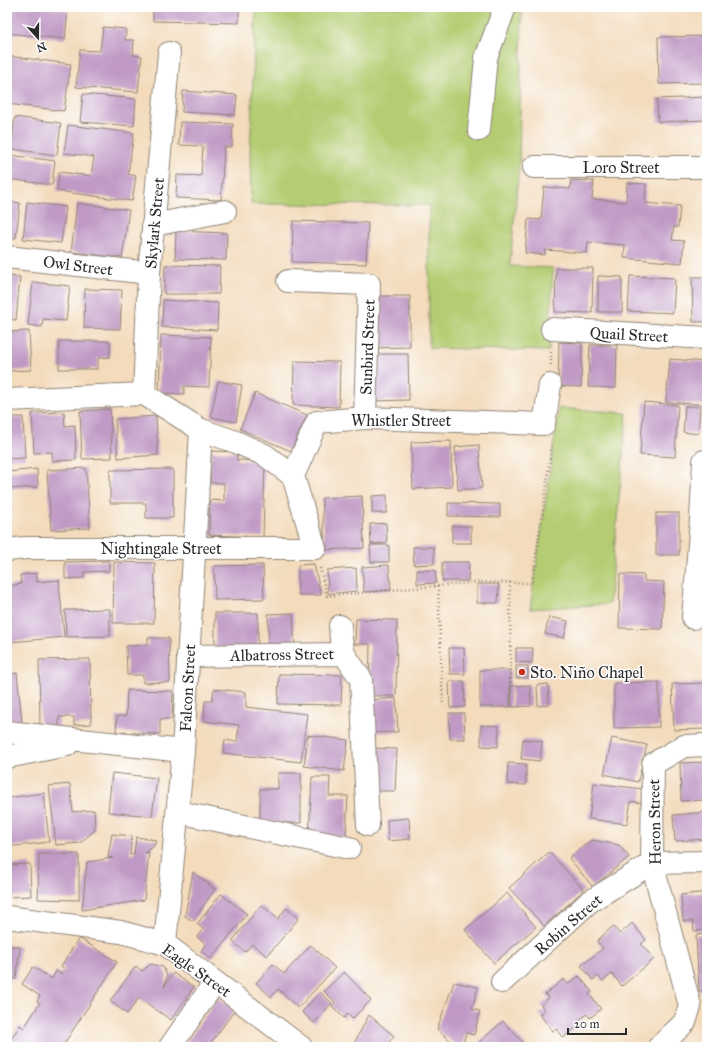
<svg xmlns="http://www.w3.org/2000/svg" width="714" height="1054" font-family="'IM FELL Great Primer',serif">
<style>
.green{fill:#b4cd72;stroke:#707c4e}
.building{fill:#c09ac5}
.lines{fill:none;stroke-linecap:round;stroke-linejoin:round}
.minor-casing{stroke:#8f8374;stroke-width:24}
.path{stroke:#8f8374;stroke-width:2.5;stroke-dasharray:1 3;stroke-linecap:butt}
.minor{stroke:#fff;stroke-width:22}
.poi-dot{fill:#c8321e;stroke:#fff;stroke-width:1.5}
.labels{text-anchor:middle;stroke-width:3;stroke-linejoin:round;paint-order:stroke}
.street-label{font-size:16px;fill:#2b2b2b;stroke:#fff}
.poi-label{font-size:16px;fill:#2b2b2b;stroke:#fff;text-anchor:start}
</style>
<rect width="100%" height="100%" fill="#fff"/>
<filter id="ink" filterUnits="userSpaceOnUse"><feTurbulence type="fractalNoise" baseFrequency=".025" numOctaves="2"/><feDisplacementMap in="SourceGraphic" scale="8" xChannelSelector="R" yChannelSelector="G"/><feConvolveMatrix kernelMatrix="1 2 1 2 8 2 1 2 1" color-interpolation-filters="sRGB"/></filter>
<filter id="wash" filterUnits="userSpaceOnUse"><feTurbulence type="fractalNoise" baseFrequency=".012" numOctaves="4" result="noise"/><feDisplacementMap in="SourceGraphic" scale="16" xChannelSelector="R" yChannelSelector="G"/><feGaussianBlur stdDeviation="0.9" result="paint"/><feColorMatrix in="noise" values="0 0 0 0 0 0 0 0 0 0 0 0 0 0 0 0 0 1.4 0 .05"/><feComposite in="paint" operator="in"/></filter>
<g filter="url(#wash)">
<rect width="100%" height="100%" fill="#f3dbbc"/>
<!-- green -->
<g class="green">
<path d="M257 7H522L519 167 510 266 553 268 549 351 429 348V205L251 204 250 156 255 24Z"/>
<path d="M559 408 627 413 609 604 530 609Z"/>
</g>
<g id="blocks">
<!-- building -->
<g class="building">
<path d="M9 7H41L68 10 65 39 7 33Z"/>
<path d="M93 7H132L131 11 93 8Z"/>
<path d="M153 7H239V23L153 21Z"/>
<path d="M103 27 126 29 125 40H134L133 55 142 56 138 92 76 87 80 50 100 51Z"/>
<path d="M707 36V83L659 84 658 37Z"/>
<path d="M7 56 71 64 64 111 7 104Z"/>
<path d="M183 91 237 95 235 115 182 112Z"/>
<path d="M83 94 136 99 134 126 80 122Z"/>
<path d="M706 97 707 120 658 122 657 99Z"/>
<path d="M15 117 61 123 57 155 11 149Z"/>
<path d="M180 122 233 124 232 147H224L221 200 176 198 177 175 201 176 203 146 179 145Z"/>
<path d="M68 125 134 133 128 174 136 176 132 201 57 191 59 172 91 176 94 157 64 153Z"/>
<path d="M10 155 55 161 52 185 7 179Z"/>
<path d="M571 180 594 181 592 199 626 202 627 183 646 184 645 203 680 206 678 227H674L672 240 684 241 682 263 624 258 625 245 588 242 587 253 545 250V255L525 253 528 219 541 220 544 187 570 189Z"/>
<path d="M7 201 20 203 16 238H7Z"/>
<path d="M27 202 66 207 61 243 23 239Z"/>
<path d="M77 203 129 210 122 258 71 252Z"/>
<path d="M293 221 368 223 366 264 292 262Z"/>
<path d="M176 231 227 233 226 260 175 259Z"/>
<path d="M165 265 220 266 219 294H164Z"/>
<path d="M556 268H593L592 313 555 312Z"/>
<path d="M7 276 20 277 16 320 7 319Z"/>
<path d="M598 276 622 277V312H598Z"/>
<path d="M630 276 675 278 673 313 628 311Z"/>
<path d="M692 277H707V322H693Z"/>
<path d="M33 282 70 286 66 321 43 319 42 327 28 325Z"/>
<path d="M85 289 122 290 120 329 84 328Z"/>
<path d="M373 296H410V347L373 348Z"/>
<path d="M163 300 218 303 217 330 162 327Z"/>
<path d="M29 331 31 370 7 371V332Z"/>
<path d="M161 335 211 337 209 387 184 386V394L159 393Z"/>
<path d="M59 341H110V357L98 358V369H59Z"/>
<path d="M559 342 582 343 581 387 558 386Z"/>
<path d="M590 345H617L616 388 588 387Z"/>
<path d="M373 354H408L409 400 374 401Z"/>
<path d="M670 359 707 362V405L666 402Z"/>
<path d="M294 361 340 362 339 407 293 405Z"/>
<path d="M218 381 242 385 236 422 211 417Z"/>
<path d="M255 393 307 415 291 451 240 429Z"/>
<path d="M644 402 678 405 675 457 640 455Z"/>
<path d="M685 406 700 407 698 434 683 432Z"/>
<path d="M110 409 112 458 82 459 80 411Z"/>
<path d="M64 412 65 426 75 425 76 460 52 461V452L34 453 32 413Z"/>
<path d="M156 416 158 455 118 458 115 419Z"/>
<path d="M7 417H23L25 458 7 459Z"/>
<path d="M451 441 452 487 413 489 411 442Z"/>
<path d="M479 445 482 488 458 490 455 447Z"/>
<path d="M211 451 237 452V460L265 461 263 537 209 535 210 500 224 501V483H210Z"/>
<path d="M86 468 90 528 51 530 47 470Z"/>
<path d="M37 469 38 487 7 489V472Z"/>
<path d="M173 469V518H146V503H110V470Z"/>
<path d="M387 495V513H372V496Z"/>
<path d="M362 496 364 548 325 550 322 498Z"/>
<path d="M448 503 500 504V517L448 516Z"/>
<rect x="656" y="513" width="23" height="42"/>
<path d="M386 523 387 543 371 544 370 524Z"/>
<rect x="452" y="526" width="19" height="17"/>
<path d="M370 545H389V562H371Z"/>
<path d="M413 547H434V564L414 565Z"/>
<path d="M109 561V571L84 572V578L65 579V562Z"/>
<path d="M114 562 155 563 154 623H113Z"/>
<path d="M442 562H469L468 581H442Z"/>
<path d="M314 564 321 595H298V565Z"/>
<path d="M263 565 264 599 215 600 214 566Z"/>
<path d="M389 565 391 590 364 592 362 567Z"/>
<path d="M356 568 357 591 328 594 327 570Z"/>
<path d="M417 570H435L436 583 417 584Z"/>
<path d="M37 573V582L59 580 64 637 11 642 7 586 21 584 20 575Z"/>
<path d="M620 574 644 575V581L664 582 662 629 619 628Z"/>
<path d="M477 584H499L498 603H477Z"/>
<path d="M110 609V636L66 637 65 610Z"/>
<rect x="215" y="613" width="43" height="38"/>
<path d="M293 613 295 651 269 652 268 614Z"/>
<path d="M549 617 568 621 564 638 545 634Z"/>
<path d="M356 619 397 620 396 696H369L370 644H355Z"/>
<path d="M148 638H169L170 682 143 683V675H127L126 646 148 645Z"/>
<path d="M449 648H464L465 674H450Z"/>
<path d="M516 648H533L532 663 516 662Z"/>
<path d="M90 659 91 724 74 725V717H59V727H40L39 660Z"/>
<rect x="516" y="666" width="12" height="12"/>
<rect x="480" y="670" width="30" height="37"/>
<path d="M17 673 22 723 7 725V674Z"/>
<path d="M279 674 342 675 341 705 278 704Z"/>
<path d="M449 681H464L465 707 450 708Z"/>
<path d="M659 682V727L614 728V683Z"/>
<path d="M707 683V729L674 730 672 684Z"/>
<path d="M548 684 549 705 538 706 537 685Z"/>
<path d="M530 685 531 706 512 707 511 686Z"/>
<path d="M214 689 246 692V707L307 714 301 762 223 753 225 740 237 742 239 725 204 721 205 701H212Z"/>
<path d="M127 690 173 691 172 719H160V734L116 732 117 716H126Z"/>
<path d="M396 698 398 732 370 733 368 700Z"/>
<path d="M449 713H464L465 739H450Z"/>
<path d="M481 725 499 726 498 747 481 746Z"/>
<path d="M308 735 348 740 344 771 304 766Z"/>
<path d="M612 738 647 745 638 782 604 774Z"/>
<path d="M523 739 542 741 540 761 521 759Z"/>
<path d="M371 748 397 749 395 791H369Z"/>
<path d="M706 762 707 800 681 801 680 763Z"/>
<path d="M508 763 526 764V785L507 784Z"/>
<path d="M112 773 157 778 152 816 108 812Z"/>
<path d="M278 773H301V823H260V789H278Z"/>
<path d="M312 777H330L329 796H348L346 837 309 836Z"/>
<path d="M594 783 643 789 641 803 631 801 627 824 589 819Z"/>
<path d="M70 784 73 812 94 810 95 830 80 843 56 845 49 786Z"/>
<path d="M44 793 49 842 7 847V798Z"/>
<path d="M707 812V839L675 841 673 815Z"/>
<path d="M409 818 410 839 388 841 387 820Z"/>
<path d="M112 834 132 836 130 855 134 854 136 837 157 840 153 847 145 853 149 852 144 900 82 910 87 862 113 858 108 857Z"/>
<path d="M591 840 619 845 629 857 593 887 569 858Z"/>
<path d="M549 852 584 890 544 926 509 888Z"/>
<path d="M39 854H79V900L38 899Z"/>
<path d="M30 864 31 896 7 897V865Z"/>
<path d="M193 872 215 889 193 921 185 916Z"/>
<path d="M707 892V930L694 931 693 921H683L681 895Z"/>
<path d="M507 893 536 927 494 963 465 930Z"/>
<path d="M221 894 247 914 211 959 201 951 206 944 197 937 203 929 197 924Z"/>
<path d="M261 905 278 919 286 908 299 918 267 956 252 944 245 952 232 941Z"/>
<path d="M632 923 646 940 641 944 654 959 622 986 612 974 603 981 598 976 593 980 581 966 603 948 597 941 613 926 620 934Z"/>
<path d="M707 934V990L699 991 696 935Z"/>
<path d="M79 938 117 962 62 1047H7V1045L20 1025 24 1028 40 1003 37 1001 40 996 22 984 33 967 52 979 56 971 61 974 65 969 61 966Z"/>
<path d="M7 945 20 947 16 979 7 978Z"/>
<path d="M311 945 335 968 298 1008 278 989 271 997 256 983 273 964 284 974Z"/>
<path d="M151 964 163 967 167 976 164 987 173 973 194 987 171 1020 139 998 127 1014 110 1001 136 966 142 971Z"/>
<path d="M344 972 371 1000 352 1019 348 1014 344 1018 332 1006 335 1002 324 991Z"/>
<path d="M579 976 592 992 589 994 601 1009 590 1018 587 1014 578 1021 581 1024 563 1038 556 1029 553 1031 539 1014 545 1010 541 1005 549 998 545 994 564 979 568 984Z"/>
<path d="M454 982 478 987 472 1009 480 1011 474 1035 466 1033 462 1047H458L437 1029Z"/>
<path d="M320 992 332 1003 314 1023 302 1012Z"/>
<path d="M218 998 235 1010 210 1044 214 1047H183Z"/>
<path d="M369 1015 394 1036 385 1047H352Z"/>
<path d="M503 1021 527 1047H482L478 1043Z"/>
</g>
</g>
</g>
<g filter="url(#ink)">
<use href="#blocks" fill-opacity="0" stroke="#8f8374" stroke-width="1"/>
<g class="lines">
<!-- minor casing -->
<g class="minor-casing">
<g id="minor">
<path d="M479 130 486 58 505 7"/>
<path d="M534 167H707"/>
<path d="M153 225 225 211"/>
<path d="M7 257 149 273"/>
<path d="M288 281 369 284 365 418"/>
<path d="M552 329 707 338"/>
<path d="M144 394 149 273 169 53"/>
<path d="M7 400 144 394 201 430 236 442 265 455 293 476 315 548H26L7 550"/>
<path d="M293 476 317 422 365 418 544 424 550 385"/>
<path d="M693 618 701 520 704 461"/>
<path d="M340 626 341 640 344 654"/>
<path d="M188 656 344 654 361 679 368 825"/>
<path d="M7 732 183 751"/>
<path d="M7 757 67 745"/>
<path d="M178 811 192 815 349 848"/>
<path d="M7 917 121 932 165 944 301 1047"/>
<path d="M165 944 183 751 201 430"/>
<path d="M502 982 589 902 652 863 707 862"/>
<path d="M170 1047 215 982"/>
<path d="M659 1047 685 1022 690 1006 652 863 653 764 684 746 707 745"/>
</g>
</g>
<!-- path -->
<g class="path">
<path d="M551 365V350"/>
<path d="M320 568 327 596 479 582 532 583 546 490 552 443"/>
<path d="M510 582 511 710"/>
<path d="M438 586 443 706"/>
</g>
<!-- minor -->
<use href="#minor" class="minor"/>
</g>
</g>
<!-- markers -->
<circle class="poi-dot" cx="522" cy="672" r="4"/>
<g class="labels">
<!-- street labels -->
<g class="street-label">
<text x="621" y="173">Loro Street</text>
<text transform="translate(154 223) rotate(-85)" y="6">Skylark Street</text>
<text transform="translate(78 265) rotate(7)" y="6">Owl Street</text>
<text transform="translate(629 334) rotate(3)" y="6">Quail Street</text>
<text transform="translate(367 347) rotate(-88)" y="6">Sunbird Street</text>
<text x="401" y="426">Whistler Street</text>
<text x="161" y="554">Nightingale Street</text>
<text transform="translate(282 654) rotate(-1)" y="6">Albatross Street</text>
<text transform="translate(187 688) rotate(-87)" y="6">Falcon Street</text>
<text transform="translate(654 822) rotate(-91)" y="6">Heron Street</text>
<text transform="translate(568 924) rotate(-41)" y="6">Robin Street</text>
<text transform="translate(197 970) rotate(35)" y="6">Eagle Street</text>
</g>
<!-- poi labels -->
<g class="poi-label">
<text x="530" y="678">Sto. Niño Chapel</text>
</g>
</g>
<!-- margin -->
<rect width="714" height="1054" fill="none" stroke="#fff" stroke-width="24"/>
<!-- north arrow -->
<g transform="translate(38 38) rotate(159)" stroke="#ffffff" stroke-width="3" paint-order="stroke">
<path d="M0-3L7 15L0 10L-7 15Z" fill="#2b2b2b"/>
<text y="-6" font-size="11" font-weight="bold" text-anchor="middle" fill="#2b2b2b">N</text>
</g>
<!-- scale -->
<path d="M568 1028v6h58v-6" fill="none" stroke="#2b2b2b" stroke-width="2"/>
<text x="574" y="1028" font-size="12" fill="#2b2b2b" stroke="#ffffff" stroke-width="3" paint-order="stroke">20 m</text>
</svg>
